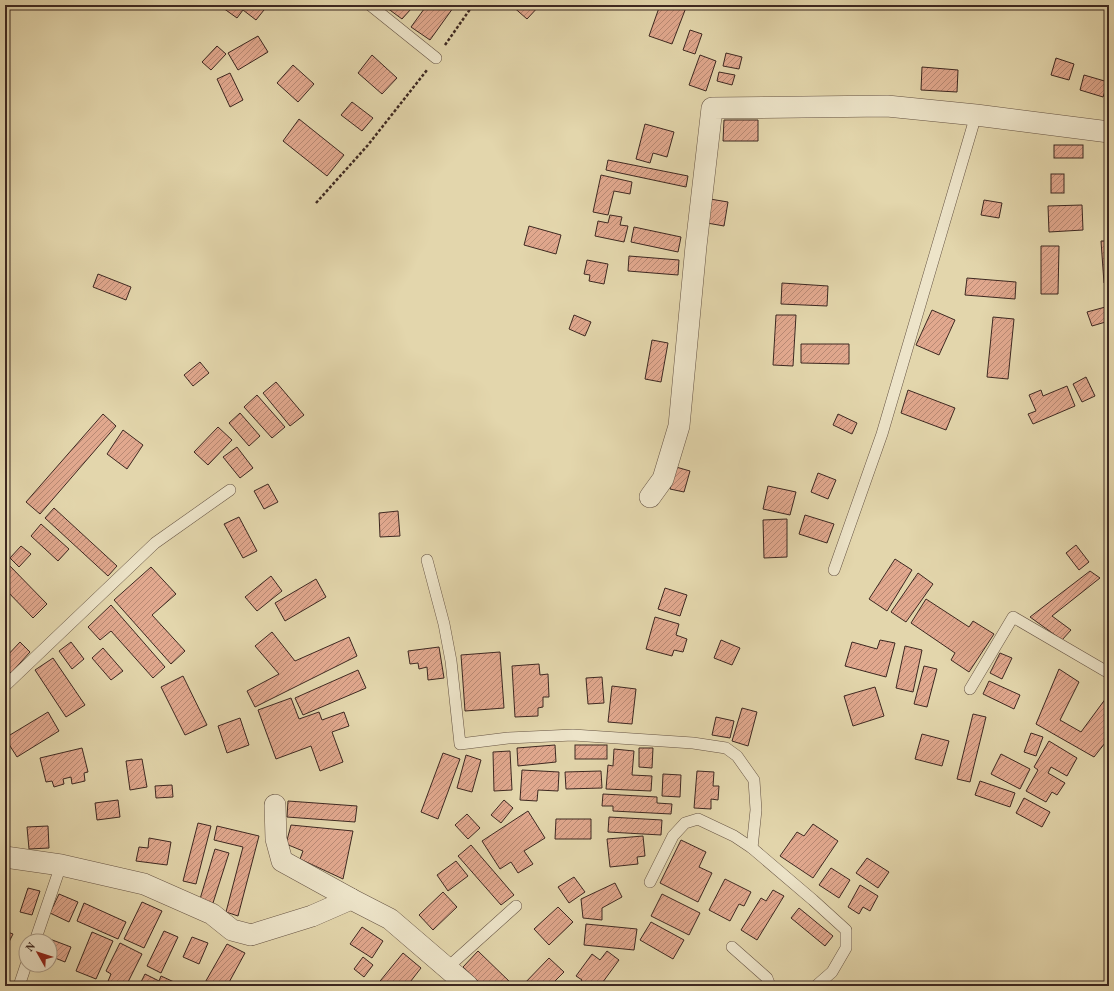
<svg xmlns="http://www.w3.org/2000/svg" width="1114" height="991" font-family="Vollkorn,serif">
<style>
.building{fill:url(#building-hatch);stroke:#3d2821}
.lines{fill:none;stroke-linecap:round;stroke-linejoin:round}
.service-casing{stroke:#665444;stroke-width:12}
.minor-casing{stroke:#665444;stroke-width:22}
.path{stroke:#3d2821;stroke-width:2.5;stroke-dasharray:3 2;stroke-linecap:butt}
.service{stroke:#ede4c9;stroke-width:11}
.minor{stroke:#ede4c9;stroke-width:21}
</style>
<defs>
<pattern id="building-hatch" width="6" height="6" patternUnits="userSpaceOnUse"><rect width="6" height="6" fill="#e1a88e"/><path d="M-1 1l2-2M0 6l6-6M5 7l2-2" fill="none" stroke="#b88974"/></pattern>
</defs>
<rect width="100%" height="100%" fill="#e3d6ac"/>
<filter id="stains"><feTurbulence type="fractalNoise" baseFrequency=".005" numOctaves="4"/><feColorMatrix values="0 0 0 0 .2 0 0 0 0 .09 0 0 0 0 .02 0 0 0 .5 -.17"/></filter>
<radialGradient id="worn" r=".72"><stop offset=".6" stop-color="#630" stop-opacity="0"/><stop offset="1" stop-color="#630" stop-opacity=".3"/></radialGradient>
<!-- building -->
<g class="building">
<path d="M225 5H258L264 10 256 20 243 10 237 18 223 8Z"/>
<path d="M383 5H406L411 9 402 19Z"/>
<path d="M427 5H449L453 8 430 40 411 27Z"/>
<path d="M511 5H540L527 19Z"/>
<path d="M660 5H687L672 44 649 36Z"/>
<path d="M690 30 702 34 695 54 683 50Z"/>
<path d="M258 36 268 52 238 70 228 53Z"/>
<path d="M217 46 226 54 211 70 202 62Z"/>
<path d="M726 53 742 57 739 69 723 66Z"/>
<path d="M372 55 397 78 382 94 358 73Z"/>
<path d="M700 55 716 61 706 91 689 85Z"/>
<path d="M1056 58 1074 64 1069 80 1051 75Z"/>
<path d="M293 65 314 84 298 102 277 83Z"/>
<path d="M922 67 958 70 957 92 921 90Z"/>
<path d="M719 72 735 75 732 85 717 81Z"/>
<path d="M230 73 243 100 230 107 217 79Z"/>
<path d="M1084 75 1108 82 1103 97 1080 90Z"/>
<path d="M352 102 373 118 362 131 341 115Z"/>
<path d="M299 119 344 155 327 176 283 141Z"/>
<path d="M724 120H758V141H723Z"/>
<path d="M645 124 674 132 667 157 653 153 650 163 636 159Z"/>
<rect x="1054" y="145" width="29" height="13"/>
<path d="M608 160 688 176 686 187 606 170Z"/>
<rect x="1051" y="174" width="13" height="19"/>
<path d="M601 175 632 182 630 194 614 191 608 215 593 212Z"/>
<path d="M710 199 728 202 724 226 707 223Z"/>
<path d="M984 200 1002 203 999 218 981 215Z"/>
<path d="M1082 205 1083 230 1049 232 1048 206Z"/>
<path d="M610 215 622 217 620 225 628 226 624 242 595 236 598 221 608 223Z"/>
<path d="M529 226 561 235 556 254 524 245Z"/>
<path d="M634 227 681 237 678 252 631 242Z"/>
<path d="M1101 241H1109V283H1104Z"/>
<path d="M1041 246H1059L1058 294H1041Z"/>
<path d="M629 256 679 260 678 275 628 271Z"/>
<path d="M587 260 608 264 604 284 589 281 590 275 584 274Z"/>
<path d="M98 274 131 287 126 300 93 287Z"/>
<path d="M967 278 1016 282 1015 299 965 295Z"/>
<path d="M782 283 828 286 827 306 781 304Z"/>
<path d="M1109 306V321L1092 326 1087 312Z"/>
<path d="M932 310 955 320 939 355 916 345Z"/>
<path d="M574 315 591 322 585 336 569 329Z"/>
<path d="M776 315H796L793 366 773 365Z"/>
<path d="M993 317 1014 319 1008 379 987 377Z"/>
<path d="M652 340 668 343 661 382 645 379Z"/>
<path d="M801 344H849V364L801 363Z"/>
<path d="M200 362 209 373 193 386 184 375Z"/>
<path d="M1086 377 1095 396 1082 402 1073 384Z"/>
<path d="M276 382 304 415 290 426 263 393Z"/>
<path d="M1067 386 1075 406 1033 424 1028 414 1036 411 1029 395 1041 390 1043 396Z"/>
<path d="M908 390 955 408 946 430 901 413Z"/>
<path d="M257 395 285 427 272 438 244 407Z"/>
<path d="M240 413 260 436 249 446 229 423Z"/>
<path d="M103 414 116 426 40 514 26 502Z"/>
<path d="M838 414 857 423 852 434 833 425Z"/>
<path d="M218 427 232 440 208 465 194 452Z"/>
<path d="M123 430 143 445 127 469 107 454Z"/>
<path d="M237 447 253 468 240 478 223 457Z"/>
<path d="M676 467 690 471 684 492 670 489Z"/>
<path d="M818 473 836 480 828 499 811 492Z"/>
<path d="M268 484 278 502 264 509 254 491Z"/>
<path d="M768 486 796 492 790 515 763 509Z"/>
<path d="M54 508 117 566 108 576 45 518Z"/>
<path d="M398 511 400 536 380 537 379 513Z"/>
<path d="M805 515 834 524 827 543 799 534Z"/>
<path d="M239 517 257 551 243 558 224 524Z"/>
<path d="M787 519V557L764 558 763 520Z"/>
<path d="M41 524 69 549 58 561 31 536Z"/>
<path d="M1076 545 1089 562 1079 570 1066 553Z"/>
<path d="M21 546 31 554 19 567 10 558Z"/>
<path d="M895 559 912 570 887 611 869 599Z"/>
<path d="M8 564 47 604 33 618 5 589V568Z"/>
<path d="M151 567 176 594 152 615 185 651 171 664 114 600Z"/>
<path d="M1090 571 1100 578 1052 616 1071 630 1062 640 1030 617Z"/>
<path d="M918 573 933 584 906 622 891 612Z"/>
<path d="M271 576 282 591 257 611 245 597Z"/>
<path d="M316 579 326 597 285 621 275 603Z"/>
<path d="M665 588 687 595 680 616 658 609Z"/>
<path d="M926 599 969 627 973 621 994 634 969 672 951 660 955 653 911 623Z"/>
<path d="M111 605 165 667 153 678 111 631 100 640 88 627Z"/>
<path d="M655 617 679 624 676 635 687 639 683 652 674 650 672 656 646 649Z"/>
<path d="M272 632 295 661 349 637 357 656 255 707 247 691 279 674 255 646Z"/>
<path d="M721 640 740 648 732 665 714 658Z"/>
<path d="M880 640 895 643 886 677 845 666 852 642 877 649Z"/>
<path d="M20 642 30 652 11 673 5 667V658Z"/>
<path d="M71 642 84 659 72 669 59 651Z"/>
<path d="M905 646 922 650 913 692 896 688Z"/>
<path d="M439 647 444 678 428 680 427 667 419 669 418 663 410 664 408 651Z"/>
<path d="M103 648 123 671 111 680 92 658Z"/>
<path d="M500 652 504 708 465 711 461 655Z"/>
<path d="M1000 653 1012 658 1002 679 990 673Z"/>
<path d="M53 658 85 705 66 717 35 670Z"/>
<path d="M539 664 540 675 548 674 549 697H543V707L538 708V716L515 717 512 666Z"/>
<path d="M924 666 937 669 927 707 914 704Z"/>
<path d="M1059 669 1079 682 1060 720 1081 732 1109 694V738L1094 757 1036 724Z"/>
<path d="M358 670 366 688 303 715 295 698Z"/>
<path d="M183 676 207 725 185 735 161 687Z"/>
<path d="M602 677 604 703 588 704 586 678Z"/>
<path d="M989 681 1020 695 1014 709 983 694Z"/>
<path d="M612 686 636 689 632 724 608 722Z"/>
<path d="M875 687 884 716 853 726 844 696Z"/>
<path d="M291 698 299 719 319 712 322 720 344 712 349 726 332 732 343 762 320 771 311 746 276 759 258 710Z"/>
<path d="M742 708 757 712 748 746 732 741Z"/>
<path d="M48 712 59 731 17 757 5 738Z"/>
<path d="M973 714 986 717 970 782 957 779Z"/>
<path d="M716 717 734 721 730 738 712 735Z"/>
<path d="M240 718 249 745 227 753 218 726Z"/>
<path d="M1031 733 1043 737 1036 756 1024 752Z"/>
<path d="M922 734 949 741 942 766 915 759Z"/>
<path d="M1049 741 1077 758 1067 776 1051 767 1048 773 1065 783 1057 795 1052 792 1046 802 1026 791 1038 770 1034 767Z"/>
<path d="M555 745 556 762 518 766 517 748Z"/>
<rect x="575" y="745" width="32" height="14"/>
<path d="M82 748 88 772 84 773 85 781 72 784 71 777 63 779 64 784 54 787 52 781 46 782 40 758Z"/>
<path d="M639 748H653L652 768 639 767Z"/>
<path d="M614 749 634 751 632 775 652 776 651 791 606 789 608 765 613 766Z"/>
<path d="M510 751 512 790 494 791 493 752Z"/>
<path d="M443 753 460 759 438 819 421 812Z"/>
<path d="M1001 754 1030 769 1020 789 991 774Z"/>
<path d="M466 755 481 760 472 792 457 788Z"/>
<path d="M142 759 147 787 130 790 126 761Z"/>
<path d="M522 770 559 772 558 791 538 790 537 801 520 800Z"/>
<path d="M601 771 602 788 566 789 565 772Z"/>
<path d="M697 771 714 772 713 786H719L718 800 711 799V809L694 808Z"/>
<path d="M663 774 681 775 680 797 662 796Z"/>
<path d="M980 781 1015 793 1010 807 975 795Z"/>
<path d="M172 785 173 797 156 798 155 786Z"/>
<path d="M603 794 657 797V803L672 804 671 814 613 811V806H602Z"/>
<path d="M1024 798 1050 812 1042 827 1016 813Z"/>
<path d="M118 800 120 817 97 820 95 803Z"/>
<path d="M504 800 513 808 501 823 491 815Z"/>
<path d="M288 801 357 806 355 822 287 817Z"/>
<path d="M528 811 545 838 524 851 533 864 518 873 511 862 500 869 482 841Z"/>
<path d="M467 814 480 828 468 839 455 825Z"/>
<path d="M609 817 662 820 661 835 608 832Z"/>
<path d="M556 819H591V839H555Z"/>
<path d="M198 823 211 826 196 884 183 881Z"/>
<path d="M813 824 838 841 813 878 780 856 797 832 804 836Z"/>
<path d="M291 825 353 831 343 879 300 859 303 851 286 844Z"/>
<path d="M48 826 49 848 29 849 27 827Z"/>
<path d="M217 826 259 836 238 916 226 912 243 847 214 840Z"/>
<path d="M643 836 645 856 637 857 638 864 610 867 607 839Z"/>
<path d="M149 838 171 842 167 865 136 861 139 847 148 848Z"/>
<path d="M681 840 706 852 699 867 712 873 698 902 660 883Z"/>
<path d="M471 845 514 895 501 905 458 856Z"/>
<path d="M215 849 229 853 213 903 200 899Z"/>
<path d="M867 858 889 872 878 888 856 873Z"/>
<path d="M456 861 468 876 448 891 437 875Z"/>
<path d="M831 868 850 880 839 898 819 885Z"/>
<path d="M574 877 585 892 569 903 558 887Z"/>
<path d="M725 879 751 892 744 906 739 904 730 921 709 910Z"/>
<path d="M615 883 622 897 602 908V920L583 918 581 899Z"/>
<path d="M860 885 878 896 870 911 863 907 859 914 848 907Z"/>
<path d="M28 888 40 891 32 915 20 912Z"/>
<path d="M773 890 784 896 757 940 741 930 761 898 766 901Z"/>
<path d="M443 892 457 907 433 930 419 915Z"/>
<path d="M59 894 78 902 69 922 50 913Z"/>
<path d="M662 894 700 913 689 935 651 916Z"/>
<path d="M142 902 162 911 144 948 124 939Z"/>
<path d="M84 903 126 922 118 939 77 921Z"/>
<path d="M558 907 573 922 549 945 534 929Z"/>
<path d="M799 908 833 936 825 946 791 918Z"/>
<path d="M651 922 684 940 673 959 640 940Z"/>
<path d="M586 924 637 929 634 950 584 945Z"/>
<path d="M362 927 383 941 372 958 350 944Z"/>
<path d="M5 931 13 934 6 948 5 947Z"/>
<path d="M164 931 178 937 161 973 147 966Z"/>
<path d="M92 932 113 941 96 979 76 971Z"/>
<path d="M192 937 208 943 199 964 183 957Z"/>
<path d="M47 938 71 947 65 962 50 956V941H46Z"/>
<path d="M120 943 142 954 126 986H106L111 974 106 971Z"/>
<path d="M227 944 245 953 227 986H203Z"/>
<path d="M478 951 511 983 508 986H483L463 967Z"/>
<path d="M607 951 619 960 600 986H578L582 980 576 976 592 954 600 960Z"/>
<path d="M403 953 421 968 407 986H376Z"/>
<path d="M363 957 373 965 364 977 354 969Z"/>
<path d="M549 958 564 972 554 982 558 986H522Z"/>
<path d="M145 974 159 981 161 976 174 982 171 986H139Z"/>
</g>
<g class="lines">
<!-- service casing -->
<g class="service-casing">
<g id="service">
<path d="M370 5 436 58"/>
<path d="M427 560 444 624 451 661 460 744 508 738 573 735 693 743 726 748 737 756 754 780 756 810 752 848"/>
<path d="M834 570 882 434 976 115"/>
<path d="M5 686 155 543 230 490"/>
<path d="M970 689 1013 617 1109 673"/>
<path d="M650 882 673 836 685 823 698 819 734 836 752 848 813 900 846 930V948L832 972 816 986"/>
<path d="M35 941 61 865"/>
<path d="M732 947 767 978 770 986"/>
<path d="M447 968 516 906"/>
<path d="M19 986 26 965"/>
</g>
</g>
<!-- minor casing -->
<g class="minor-casing">
<g id="minor">
<path d="M650 497 663 479 679 426 696 246 712 108 887 106 976 115 1109 132"/>
<path d="M275 805 276 839 282 861 351 899"/>
<path d="M5 857 61 865 144 884 212 914 232 930 251 935 312 916 351 899 390 919 468 986"/>
</g>
</g>
<!-- path -->
<g class="path">
<path d="M445 45 473 5"/>
<path d="M316 203 368 145 427 70"/>
</g>
<!-- service -->
<use href="#service" class="service"/>
<!-- minor -->
<use href="#minor" class="minor"/>
</g>
<!-- margin -->
<rect width="1114" height="991" fill="none" stroke="#e3d6ac" stroke-width="20"/>
<rect x="6" y="6" width="1102" height="979" fill="none" stroke="#3d2821" stroke-width="2"/>
<rect x="10" y="10" width="1094" height="971" fill="none" stroke="#3d2821"/>
<!-- north arrow -->
<g transform="translate(38 953) rotate(309)"><circle r="19" fill="#ede4c9" stroke="#a79986"/>
<path d="M0-3L7 15L0 10L-7 15Z" fill="#8f2418"/>
<text y="-6" font-size="11" font-weight="bold" text-anchor="middle" fill="#3d2821">N</text>
</g>
<rect width="100%" height="100%" filter="url(#stains)"/>
<rect width="100%" height="100%" fill="url(#worn)"/>
</svg>
